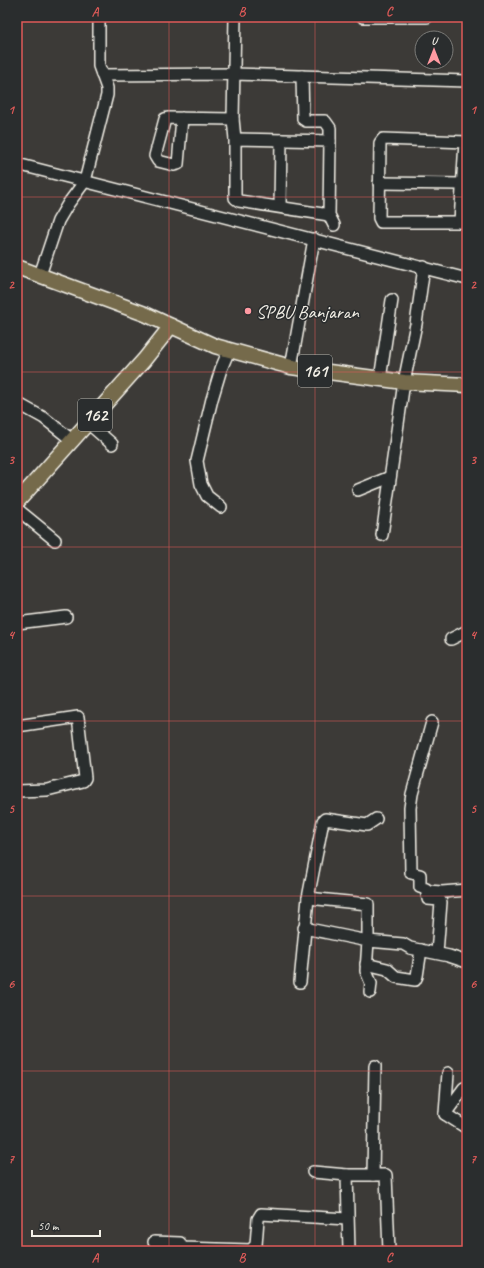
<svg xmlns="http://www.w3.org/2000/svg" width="484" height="1268" font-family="Caveat,sans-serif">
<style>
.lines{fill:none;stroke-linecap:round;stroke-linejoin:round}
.minor-casing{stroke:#f4f1e8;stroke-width:14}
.major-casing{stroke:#f4f1e8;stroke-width:17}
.minor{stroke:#2a2d2e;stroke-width:11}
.major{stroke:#756b4b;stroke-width:14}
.grid{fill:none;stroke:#de5a58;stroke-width:1;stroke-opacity:0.55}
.poi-dot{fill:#ff9aa2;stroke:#2a2d2e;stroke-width:1.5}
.labels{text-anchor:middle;stroke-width:3;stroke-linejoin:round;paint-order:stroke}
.shield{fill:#2a2d2e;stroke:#b7b6b0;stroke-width:1}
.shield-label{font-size:18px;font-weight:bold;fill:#f4f1e8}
.poi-label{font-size:19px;fill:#f4f1e8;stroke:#2a2d2e;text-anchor:start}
.neatline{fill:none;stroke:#de5a58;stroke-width:1.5}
.grid-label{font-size:13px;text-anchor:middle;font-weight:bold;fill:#de5a58}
</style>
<rect width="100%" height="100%" fill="#3c3a37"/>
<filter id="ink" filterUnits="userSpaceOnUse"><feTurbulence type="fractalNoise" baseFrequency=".025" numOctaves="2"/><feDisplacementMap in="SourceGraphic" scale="8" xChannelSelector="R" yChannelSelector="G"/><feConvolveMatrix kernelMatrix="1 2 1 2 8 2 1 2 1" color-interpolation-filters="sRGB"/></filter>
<g filter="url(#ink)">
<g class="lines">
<!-- minor casing -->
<g class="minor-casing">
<g id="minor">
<path d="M363 17H427"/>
<path d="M102 75 233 74 467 81"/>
<path d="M302 76 303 119 306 121H325L330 128V141"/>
<path d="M182 118 178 164 174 165 158 161 155 156 165 119 168 118 233 119 235 17"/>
<path d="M233 119 235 139"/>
<path d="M467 142 383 139 380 143 379 218 381 222H467"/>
<path d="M17 164 467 279"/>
<path d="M379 183 462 184"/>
<path d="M280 206 281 140"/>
<path d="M329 215 330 141 235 139V198L239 201 329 215 334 225"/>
<path d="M460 222 465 142"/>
<path d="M40 275 58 221 68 204 85 181 107 95V88L99 66V17"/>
<path d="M291 367 314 239"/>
<path d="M380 379 392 300"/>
<path d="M17 403 44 418 73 441"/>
<path d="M88 423 112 444"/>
<path d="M358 490 390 477"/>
<path d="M221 507 207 496 201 484 197 461 212 399 221 369 229 350"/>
<path d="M17 509 55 540"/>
<path d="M382 535 404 382 416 324 424 267"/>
<path d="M17 623 66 617"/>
<path d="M451 639 467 631"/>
<path d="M432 722 412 794 410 808 411 873 420 875V887L426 889 428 899 439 900 441 902 437 953"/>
<path d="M17 726 78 717 85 778 83 781 47 790 17 791"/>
<path d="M427 891 442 892 467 890"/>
<path d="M308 898 368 904V941L403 944 410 948 449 956 467 962"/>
<path d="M304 928 368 941 366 971 371 983 370 992"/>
<path d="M366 964 387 969 396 977 415 980 417 976 421 950"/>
<path d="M300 982 308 898 323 821 325 819 367 825 376 819"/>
<path d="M448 1073 445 1114 467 1128"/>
<path d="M445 1114 464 1088"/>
<path d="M313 1172 347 1175 349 1251"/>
<path d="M347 1175H373L375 1066"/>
<path d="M373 1175H386L389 1251"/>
<path d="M154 1242 180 1243 182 1248 251 1250 256 1245 258 1219 261 1214 347 1219"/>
</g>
</g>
<!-- major casing -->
<g class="major-casing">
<g id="major">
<path d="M17 267 145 314 215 346 291 367 404 382 467 385"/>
<path d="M17 502 144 360 171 326"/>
</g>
</g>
<!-- minor -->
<use href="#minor" class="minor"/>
<!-- major -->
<use href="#major" class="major"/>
</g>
</g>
<!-- grid -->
<path class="grid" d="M169 17V1251M315 17V1251M17 197H467M17 372H467M17 547H467M17 721H467M17 896H467M17 1071H467"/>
<!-- markers -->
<circle class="poi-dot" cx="248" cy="311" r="4"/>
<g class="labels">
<!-- shield labels -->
<g class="shield">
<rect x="298" y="355" width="34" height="32" rx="3"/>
<rect x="78" y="399" width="34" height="32" rx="3"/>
</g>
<g class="shield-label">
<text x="315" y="377">161</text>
<text x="95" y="421">162</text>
</g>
<!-- poi labels -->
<g class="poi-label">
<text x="256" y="318">SPBU Banjaran</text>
</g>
</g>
<!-- margin -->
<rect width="484" height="1268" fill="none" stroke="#2a2d2e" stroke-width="44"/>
<!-- north arrow -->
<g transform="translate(434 50)"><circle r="19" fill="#2a2d2e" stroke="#7b7b78"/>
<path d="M0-3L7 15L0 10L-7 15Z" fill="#ff9aa2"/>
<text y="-6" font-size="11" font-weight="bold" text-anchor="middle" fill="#f4f1e8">U</text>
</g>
<!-- scale -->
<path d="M32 1230v6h68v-6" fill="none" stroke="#f4f1e8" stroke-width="2"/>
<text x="38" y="1230" font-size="12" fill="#f4f1e8" stroke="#2a2d2e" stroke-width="3" paint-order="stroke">50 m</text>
<rect x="22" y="22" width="440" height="1224" class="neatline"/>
<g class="grid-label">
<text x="95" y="16">A</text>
<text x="242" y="16">B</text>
<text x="389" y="16">C</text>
<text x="11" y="114">1</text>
<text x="473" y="114">1</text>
<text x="11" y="289">2</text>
<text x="473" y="289">2</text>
<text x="11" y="464">3</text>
<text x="473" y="464">3</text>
<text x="11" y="639">4</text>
<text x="473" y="639">4</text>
<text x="11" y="813">5</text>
<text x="473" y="813">5</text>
<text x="11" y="988">6</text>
<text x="473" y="988">6</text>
<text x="11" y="1163">7</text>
<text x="473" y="1163">7</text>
<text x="95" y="1262">A</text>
<text x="242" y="1262">B</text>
<text x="389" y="1262">C</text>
</g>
</svg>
